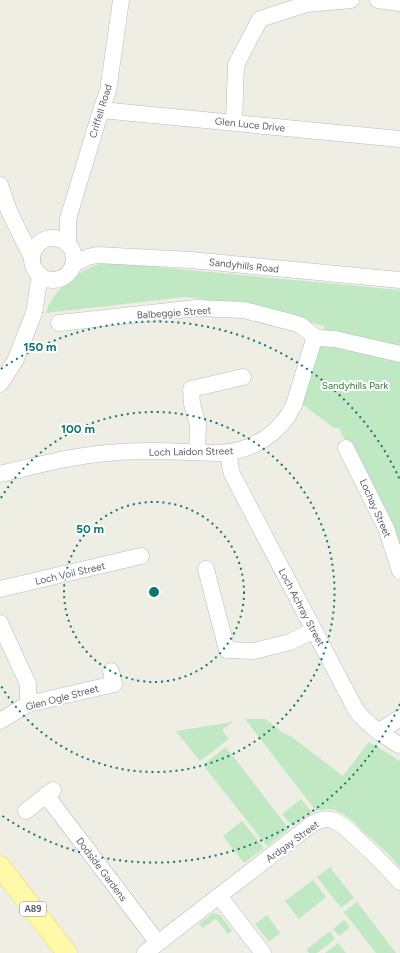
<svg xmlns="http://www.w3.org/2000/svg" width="400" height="953" font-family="Figtree,sans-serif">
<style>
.green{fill:#c0e8c3}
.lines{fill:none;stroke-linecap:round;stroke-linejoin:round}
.minor-casing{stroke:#b9bbc1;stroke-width:17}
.major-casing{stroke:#f6d956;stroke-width:21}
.minor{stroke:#fff;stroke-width:16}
.major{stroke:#fff9a9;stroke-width:20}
.ring{fill:none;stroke:#0f766e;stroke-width:2;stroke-dasharray:2 4}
.labels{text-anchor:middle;stroke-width:4;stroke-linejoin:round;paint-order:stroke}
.shield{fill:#fff;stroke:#8d8f93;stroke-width:1}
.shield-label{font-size:9px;font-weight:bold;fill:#5c5f65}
.street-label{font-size:10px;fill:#5c5f65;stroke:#fff}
.park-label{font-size:10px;fill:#30813b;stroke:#fff}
.centre{fill:#0f766e;stroke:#fff;stroke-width:2}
.ring-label{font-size:12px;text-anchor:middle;font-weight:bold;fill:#0f766e;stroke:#fff;stroke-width:4;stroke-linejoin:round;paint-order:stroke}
</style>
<rect width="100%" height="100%" fill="#efeee4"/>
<!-- green -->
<g class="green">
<path d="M99 264H125L400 290V550L397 540 339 428H334L302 404 316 362 324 326 240 304 185 297 46 313C52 290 78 271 99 264Z"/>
<path d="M245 719H265L272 724 283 733 292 737 343 776 369 742 400 761V867C389 854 377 843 364 832 356 824 348 815 337 811 331 808 322 809 316 811Z"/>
<path d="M233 722 222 730 229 739 200 761 176 731Z"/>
<path d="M226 747 289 829 267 846 203 765Z"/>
<path d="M301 799 312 812 292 826 282 814Z"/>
<path d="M242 821 264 848 244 863 223 836Z"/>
<path d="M330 867 354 898 341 908 317 877Z"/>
<path d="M313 880 326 897 299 919 285 901Z"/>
<path d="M357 902 396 953H376L344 912Z"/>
<path d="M213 913 220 915 232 931 228 934 217 920 215 919 203 928 199 924Z"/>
<path d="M267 915 280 933 269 942 255 924Z"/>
<path d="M344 920 350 927 339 936 333 929Z"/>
<path d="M330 931 335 939 317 953H309L306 950Z"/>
<path d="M338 943 346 953H325Z"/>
</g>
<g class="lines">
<!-- minor casing -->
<g class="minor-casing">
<g id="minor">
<path d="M378 0 400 3"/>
<path d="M101 110 400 139"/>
<path d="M234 123 236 65 260 19 307 4 351 0"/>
<path d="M0 185 9 211 32 258"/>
<circle cx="53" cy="259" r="21"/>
<path d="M68 244V219L101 110 108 91 121 0"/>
<path d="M73 264 88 257 97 255 191 260 400 280"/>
<path d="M59 323 197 308 244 310 294 323 302 326 312 335 318 338 335 339 400 354"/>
<path d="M0 384 15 361 34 313 40 275"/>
<path d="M346 448 386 528 400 571"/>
<path d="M197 452 198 424 192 404 191 389 243 377"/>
<path d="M229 452 230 465 232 474 356 710C367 725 383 735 399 745"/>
<path d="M0 474C35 466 71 456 108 453 145 449 183 452 221 453 252 451 280 434 294 405L310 352 315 337"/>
<path d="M206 569 227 650 254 651 290 642 314 630"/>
<path d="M0 589 141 556"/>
<path d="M0 623 28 684V704"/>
<path d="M0 721 28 704 114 684 111 671"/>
<path d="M378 732 400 718"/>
<path d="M46 795 158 943"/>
<path d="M26 811 53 790"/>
<path d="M219 896 263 953"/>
<path d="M145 953 312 824C319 820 327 817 335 821 341 824 347 829 352 834 369 849 385 865 400 882"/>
</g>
</g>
<!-- major casing -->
<g class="major-casing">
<path id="major" d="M0 866 67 953"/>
</g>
<!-- minor -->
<use href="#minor" class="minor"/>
<!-- major -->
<use href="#major" class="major"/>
</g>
<!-- distance rings -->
<g class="ring">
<circle cx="154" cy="592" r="90"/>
<path d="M1 498A180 180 0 1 1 1 686"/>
<path d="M400 704A270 270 0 0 1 1 815M1 369A270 270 0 0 1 400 480"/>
</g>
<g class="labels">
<!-- shield labels -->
<rect class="shield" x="20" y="902" width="26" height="14" rx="3"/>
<g class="shield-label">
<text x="33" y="912">A89</text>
</g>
<!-- street labels -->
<g class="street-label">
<text transform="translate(100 111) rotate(-73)" y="4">Criffell Road</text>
<text transform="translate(250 124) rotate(6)" y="4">Glen Luce Drive</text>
<text transform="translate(244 265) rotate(6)" y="4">Sandyhills Road</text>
<text transform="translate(174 312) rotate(-4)" y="4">Balbeggie Street</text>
<text transform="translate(191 451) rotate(-1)" y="4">Loch Laidon Street</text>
<text transform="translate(376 508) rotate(66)" y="4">Lochay Street</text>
<text transform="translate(70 573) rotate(-13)" y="4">Loch Voil Street</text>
<text transform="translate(302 607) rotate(62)" y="4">Loch Achray Street</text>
<text transform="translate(62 697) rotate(-15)" y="4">Glen Ogle Street</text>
<text transform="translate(292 841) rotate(-36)" y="4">Ardgay Street</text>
<text transform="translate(102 869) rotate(53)" y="4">Dodside Gardens</text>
</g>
<!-- park labels -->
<g class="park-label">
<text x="355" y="389">Sandyhills Park</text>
</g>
</g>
<circle cx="154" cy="592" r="6" class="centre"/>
<g class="ring-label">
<text x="40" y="351">150 m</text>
<text x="78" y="433">100 m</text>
<text x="90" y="533">50 m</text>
</g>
</svg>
